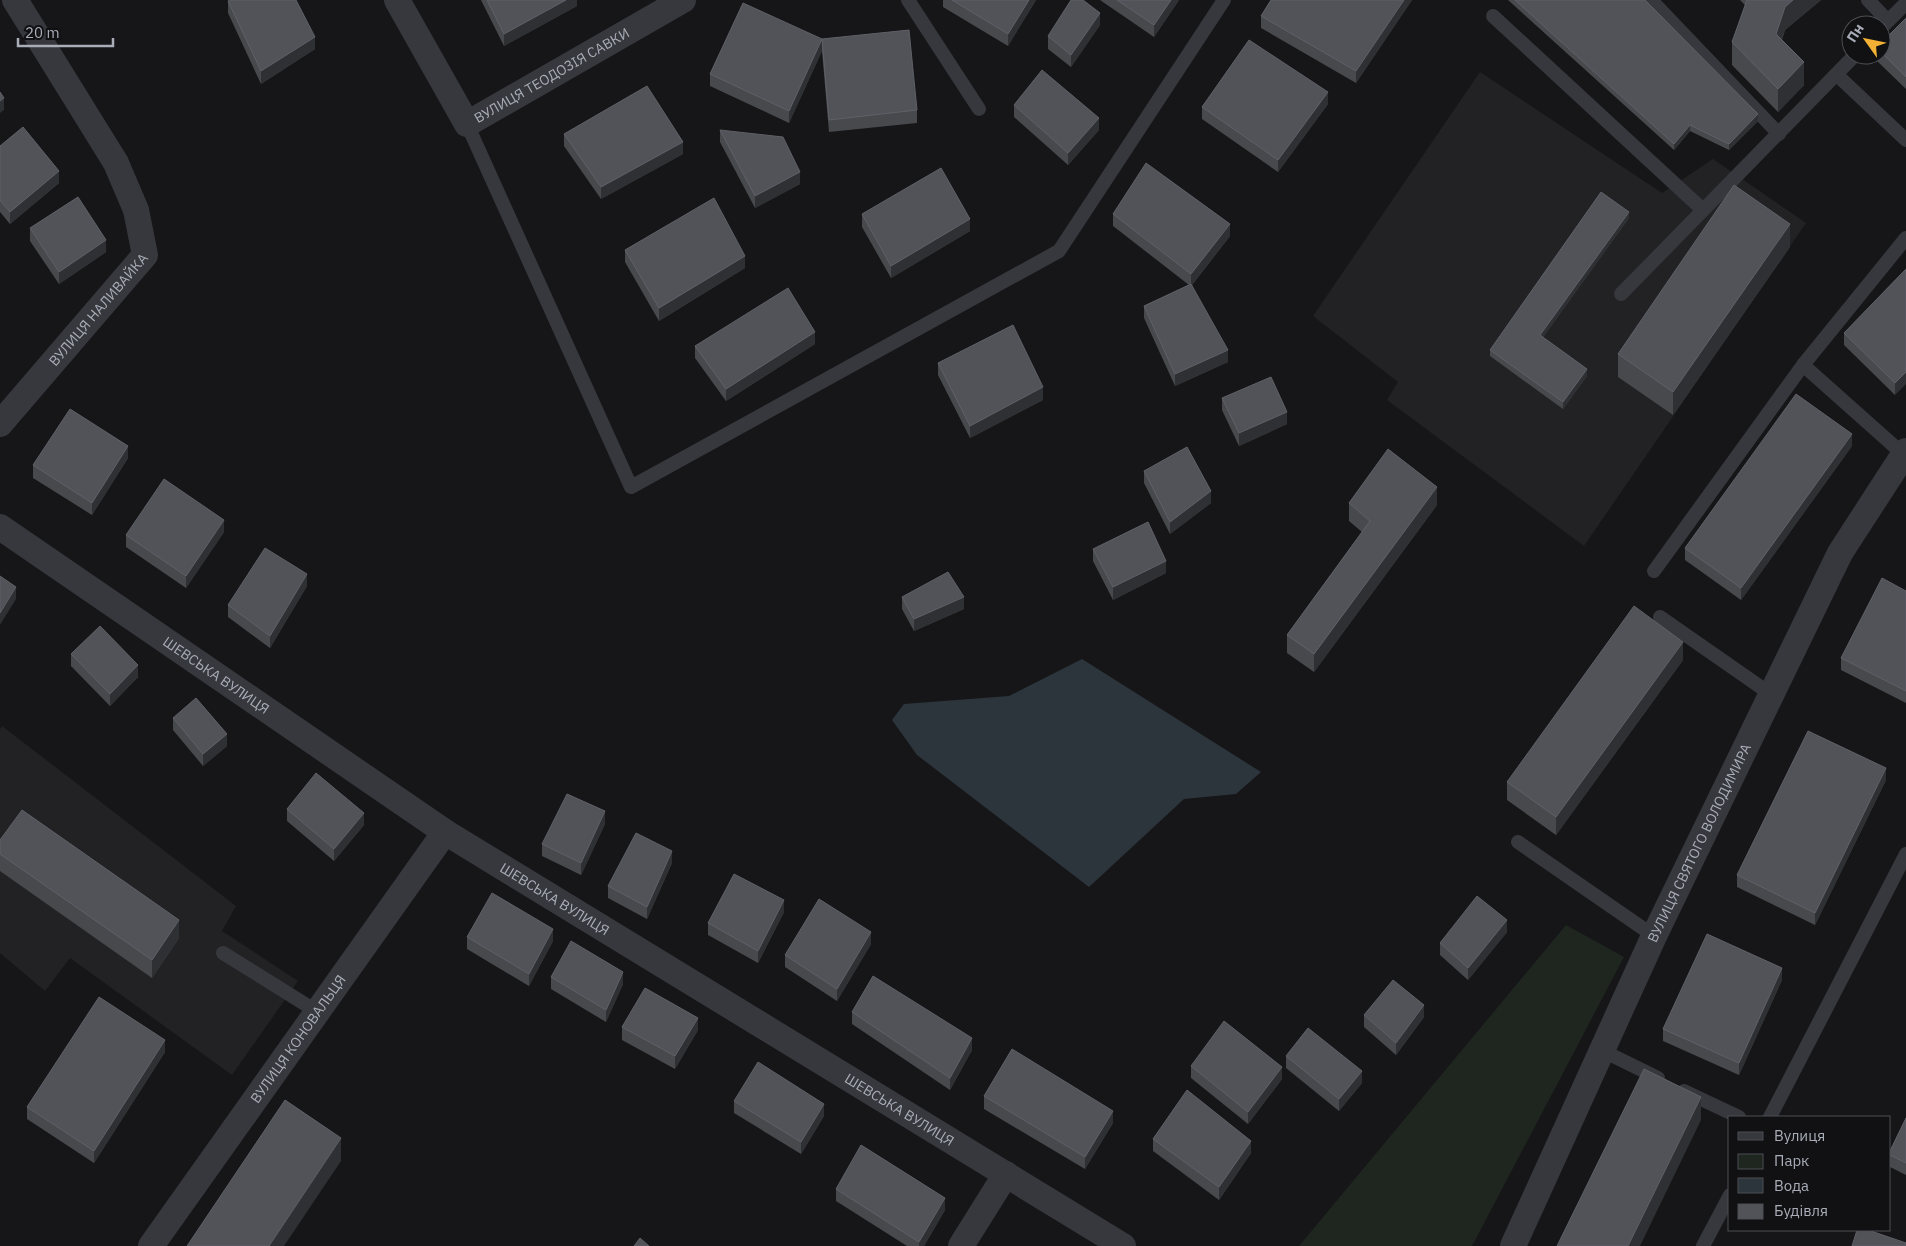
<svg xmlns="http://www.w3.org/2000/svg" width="1906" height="1246" font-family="'IBM Plex Sans',sans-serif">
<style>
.built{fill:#222225}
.green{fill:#1e261f}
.water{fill:#2c353c}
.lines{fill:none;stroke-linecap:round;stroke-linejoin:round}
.lane{stroke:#37383d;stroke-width:14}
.street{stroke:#37383d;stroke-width:26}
.wall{fill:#47494d}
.shaded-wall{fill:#2f3033}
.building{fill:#525359;stroke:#5f6168}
.labels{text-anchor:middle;stroke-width:5;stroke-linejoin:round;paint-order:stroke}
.street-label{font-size:14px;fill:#a8adb8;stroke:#111113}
</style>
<rect width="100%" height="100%" fill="#161618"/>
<!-- built -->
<g class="built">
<path d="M1480 72 1662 193 1713 159 1806 223 1584 546 1387 400 1398 382 1313 316Z"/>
<path d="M2 726 236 906 222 931 298 981 232 1075 70 958 45 991 0 953V729Z"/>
</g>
<!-- green -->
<path class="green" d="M1566 925 1624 957 1472 1246H1299Z"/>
<!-- water -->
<path class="water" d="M1082 659 1261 772 1236 794 1184 799 1089 887 917 755 892 720 904 704 1009 696Z"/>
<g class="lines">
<!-- lane -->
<g class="lane">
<path d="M908 0 979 109"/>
<path d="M1651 0 1779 134"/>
<path d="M1868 0 1888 21"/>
<path d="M1493 16 1703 210"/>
<path d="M1881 28 1906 3"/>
<path d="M1837 75 1906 140"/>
<path d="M467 124 631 487 1059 251 1224 0"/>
<path d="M1621 294 1855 55"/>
<path d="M1803 365 1903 454"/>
<path d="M1654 571 1803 365 1906 238"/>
<path d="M1660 617 1772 695"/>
<path d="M1518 842 1654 936"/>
<path d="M223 953 316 1011"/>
<path d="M1601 1050 1658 1078"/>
<path d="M1684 1091 1739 1117"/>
<path d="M1770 1117 1906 854"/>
<path d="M1703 1246 1730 1195"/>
</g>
<!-- street -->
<g class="street">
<path id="s1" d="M397 0 467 124 683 0"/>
<path id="s2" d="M0 424 145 255 136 210 116 163 15 0"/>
<path id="s3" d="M0 527 445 832 1123 1246"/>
<path id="s4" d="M151 1246 445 832"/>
<path d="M961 1246 1006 1174"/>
<path id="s5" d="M1513 1246 1654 936 1840 553 1906 451"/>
</g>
</g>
<!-- wall -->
<g class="wall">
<path d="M481 0H577V6L504 46Z"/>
<path d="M943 0H1036L1008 46 943 7Z"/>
<path d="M1100 0H1179L1154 37Z"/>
<path d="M1271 0H1412L1356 83 1261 28V16Z"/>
<path d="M1508 0H1645L1758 121 1729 150 1690 131 1674 150Z"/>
<path d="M1740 0H1821L1785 30 1782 40 1804 85 1778 112 1732 65V42L1745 5Z"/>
<path d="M228 1 315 49 261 84 228 13Z"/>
<path d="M1906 18V89L1876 60V55H1881V43Z"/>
<path d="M1100 25 1071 67 1048 49V36Z"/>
<path d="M822 39 917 110V123L829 132 822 51 789 123 710 86V74Z"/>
<path d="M1328 104 1278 172 1202 119V107Z"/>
<path d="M1014 105 1099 130 1068 165 1014 117Z"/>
<path d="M720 130 800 184 755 208 720 142Z"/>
<path d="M564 134 683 154 601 199 564 146Z"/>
<path d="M0 146 59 183 10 224 0 212Z"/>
<path d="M862 214 970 231 891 278 862 227Z"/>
<path d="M1113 214 1230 236 1192 285 1228 362 1175 386 1144 318V306L1189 285 1113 226Z"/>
<path d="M1629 218 1543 337 1587 376 1563 409 1490 356V350Z"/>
<path d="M30 228 106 252 59 284 30 241Z"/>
<path d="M1790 247 1673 415 1618 377V354Z"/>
<path d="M625 250 745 268 659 321 625 262Z"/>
<path d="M1906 269 1895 395 1844 345V333Z"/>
<path d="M815 344 726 401 695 358V346Z"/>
<path d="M938 363 1043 400 970 438 938 375Z"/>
<path d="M1222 398 1287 424 1239 446 1222 410Z"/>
<path d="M1852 446 1741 600 1685 560V548Z"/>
<path d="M128 458 92 515 33 478V465Z"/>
<path d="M1144 471 1211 503 1170 534 1144 483Z"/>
<path d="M1349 503 1437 505 1314 672 1287 653V635L1362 532 1349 521Z"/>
<path d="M224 532 186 588 126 547V535Z"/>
<path d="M1093 549 1166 573 1113 600 1093 561Z"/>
<path d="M307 586 270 648 228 617V605Z"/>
<path d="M1906 591V703L1841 670V658Z"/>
<path d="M902 597 964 609 914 631 902 609Z"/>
<path d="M71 654 138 677 110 706 71 666Z"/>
<path d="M1683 660 1556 835 1507 800V782Z"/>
<path d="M173 718 227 746 203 766 173 730Z"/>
<path d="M1886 780 1815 925 1737 887V875Z"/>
<path d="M287 809 364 825 334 861 287 821Z"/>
<path d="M605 824 581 875 542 856V844Z"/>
<path d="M0 840 179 938 152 978 0 871Z"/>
<path d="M672 863 647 919 608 898V886Z"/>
<path d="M784 912 758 963 708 935V923Z"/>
<path d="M1507 932 1468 980 1440 955V943Z"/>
<path d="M467 937 553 941 529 986 467 949Z"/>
<path d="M871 944 837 1001 785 967V955Z"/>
<path d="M551 977 623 984 606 1022 551 989Z"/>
<path d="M1782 980 1739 1075 1663 1041V1029Z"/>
<path d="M852 1012 972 1050 950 1090 852 1024Z"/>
<path d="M1364 1015 1424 1017 1396 1055 1364 1027Z"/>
<path d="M622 1027 698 1030 675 1069 622 1040Z"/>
<path d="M165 1052 94 1163 27 1119V1107Z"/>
<path d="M1286 1056 1362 1083 1339 1111 1286 1068Z"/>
<path d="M1191 1066 1282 1079 1248 1124 1191 1078Z"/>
<path d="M984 1096 1113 1123 1085 1169 984 1109Z"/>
<path d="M734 1101 824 1116 801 1154 734 1113Z"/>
<path d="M1906 1118V1175L1890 1167V1151Z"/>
<path d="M1153 1139 1251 1153 1219 1200 1153 1151Z"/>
<path d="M836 1189 945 1210 924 1246H907L836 1201Z"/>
</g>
<!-- shaded-wall -->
<g class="shaded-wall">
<path d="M566 0H577V6L504 46V34Z"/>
<path d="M1029 0H1036L1008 46V34Z"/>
<path d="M1171 0H1179L1154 37V25Z"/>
<path d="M1404 0H1412L1356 83V71Z"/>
<path d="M1793 0H1821L1785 30 1776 57V34L1785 7Z"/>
<path d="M1100 13V25L1071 67V55Z"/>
<path d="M315 37V49L261 84V71Z"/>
<path d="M822 39V51L789 123V111Z"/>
<path d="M1804 62V85L1778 112V89Z"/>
<path d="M1328 92V104L1278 172V160Z"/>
<path d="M4 98V110L0 113V101Z"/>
<path d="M1758 114V121L1729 150V144Z"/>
<path d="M1099 118V130L1068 165V153Z"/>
<path d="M1690 125V131L1674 150V144Z"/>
<path d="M683 142V154L601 199V187Z"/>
<path d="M59 171V183L10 224V212Z"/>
<path d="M800 172V184L755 208V196Z"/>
<path d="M1629 212V218L1540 342V335Z"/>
<path d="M970 219V231L891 278V266Z"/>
<path d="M1230 224V236L1191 286V274Z"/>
<path d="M1790 224V247L1673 415V392Z"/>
<path d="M106 240V252L59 284V272Z"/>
<path d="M745 256V268L659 321V308Z"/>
<path d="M815 332V344L726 401V389Z"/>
<path d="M1228 350V362L1175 386V374Z"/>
<path d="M1587 369V376L1563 409V402Z"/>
<path d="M1906 372V384L1895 395V383Z"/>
<path d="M1043 387V400L970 438V426Z"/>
<path d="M1287 412V424L1239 446V433Z"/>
<path d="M1852 434V446L1741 600V588Z"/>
<path d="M128 446V458L92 515V503Z"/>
<path d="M1437 487V505L1314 672V654Z"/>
<path d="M1211 491V503L1170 534V522Z"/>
<path d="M224 520V532L186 588V576Z"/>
<path d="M1166 561V573L1113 600V587Z"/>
<path d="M307 574V586L270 648V636Z"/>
<path d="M16 587V599L0 625V613Z"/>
<path d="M964 597V609L914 631V619Z"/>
<path d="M1683 642V660L1556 835V817Z"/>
<path d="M138 665V677L110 706V694Z"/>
<path d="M227 734V746L203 766V754Z"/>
<path d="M1886 768V780L1815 925V913Z"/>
<path d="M605 811V824L581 875V863Z"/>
<path d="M364 813V825L334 861V849Z"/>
<path d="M672 851V863L647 919V907Z"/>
<path d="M784 900V912L758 963V951Z"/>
<path d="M179 920V938L152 978V960Z"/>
<path d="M1507 920V932L1468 980V968Z"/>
<path d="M553 929V941L529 986V974Z"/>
<path d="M871 932V944L837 1001V989Z"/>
<path d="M1782 968V980L1739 1075V1063Z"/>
<path d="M623 972V984L606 1022V1010Z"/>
<path d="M1424 1005V1017L1396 1055V1043Z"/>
<path d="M698 1018V1030L675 1069V1056Z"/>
<path d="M972 1038V1050L950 1090V1078Z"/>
<path d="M165 1040V1052L94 1163V1151Z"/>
<path d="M1282 1067V1079L1248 1124V1112Z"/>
<path d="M1362 1071V1083L1339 1111V1099Z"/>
<path d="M1701 1097V1120L1640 1246H1628Z"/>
<path d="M824 1104V1116L801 1154V1142Z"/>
<path d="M1113 1111V1123L1085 1169V1157Z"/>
<path d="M341 1138V1161L284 1246H269Z"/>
<path d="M1251 1141V1153L1219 1200V1187Z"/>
<path d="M945 1198V1210L924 1246H919V1242Z"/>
</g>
<!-- building -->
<g class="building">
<path d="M230 0H296L315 37 261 71 228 1Z"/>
<path d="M487 0H566L504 34Z"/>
<path d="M952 0H1029L1008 34Z"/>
<path d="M1071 0H1083L1100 13 1071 55 1048 36Z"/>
<path d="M1117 0H1171L1154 25Z"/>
<path d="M1271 0H1404L1356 71 1261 16Z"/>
<path d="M1515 0H1645L1758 114 1729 144 1690 125 1674 144Z"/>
<path d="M1747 0H1793L1785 7 1776 34 1804 62 1778 89 1732 42Z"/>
<path d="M743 3 822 39 909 30 917 110 829 120 822 39 789 111 710 74Z"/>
<path d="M1906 18V77L1881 52V43Z"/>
<path d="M1249 40 1328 92 1278 160 1202 107Z"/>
<path d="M1042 70 1099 118 1068 153 1014 105Z"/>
<path d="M647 86 683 142 601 187 564 134Z"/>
<path d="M0 92 4 98 0 101Z"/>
<path d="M23 127 59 171 10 212 0 200V146Z"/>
<path d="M720 130 783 137 800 172 755 196Z"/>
<path d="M1146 163 1230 224 1191 274 1113 214Z"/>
<path d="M941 168 970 219 891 266 862 214Z"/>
<path d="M1734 185 1790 224 1673 392 1618 354Z"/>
<path d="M1601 192 1629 212 1540 335 1587 369 1563 402 1490 350Z"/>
<path d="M78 197 106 240 59 272 30 228Z"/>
<path d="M714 198 745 256 659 308 625 250Z"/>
<path d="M1906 269V372L1895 383 1844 333Z"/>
<path d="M1191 284 1228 350 1175 374 1144 306Z"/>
<path d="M788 288 815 332 726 389 695 346Z"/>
<path d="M1013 325 1043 387 970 426 938 363Z"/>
<path d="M1271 377 1287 412 1239 433 1222 398Z"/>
<path d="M1796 394 1852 434 1741 588 1685 548Z"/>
<path d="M70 409 128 446 92 503 33 465Z"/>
<path d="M1187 447 1211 491 1170 522 1144 471Z"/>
<path d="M1388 449 1437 487 1314 654 1287 635 1370 521 1349 503Z"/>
<path d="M164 479 224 520 186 576 126 535Z"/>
<path d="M1148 522 1166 561 1113 587 1093 549Z"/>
<path d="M265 548 307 574 270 636 228 605Z"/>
<path d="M948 572 964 597 914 619 902 597Z"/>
<path d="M0 576 16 587 0 613Z"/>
<path d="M1882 578 1906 591V691L1841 658Z"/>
<path d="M1634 606 1683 642 1556 817 1507 782Z"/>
<path d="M100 626 138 665 110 694 71 654Z"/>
<path d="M196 698 227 734 203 754 173 718Z"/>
<path d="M1808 731 1886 768 1815 913 1737 875Z"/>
<path d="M316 773 364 813 334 849 287 809Z"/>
<path d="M567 794 605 811 581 863 542 844Z"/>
<path d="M22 810 179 920 152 960 0 854V840Z"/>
<path d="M636 833 672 851 647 907 608 886Z"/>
<path d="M734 874 784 900 758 951 708 923Z"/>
<path d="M492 893 553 929 529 974 467 937Z"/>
<path d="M1477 896 1507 920 1468 968 1440 943Z"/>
<path d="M819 899 871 932 837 989 785 955Z"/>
<path d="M1707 934 1782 968 1739 1063 1663 1029Z"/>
<path d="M571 941 623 972 606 1010 551 977Z"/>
<path d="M873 976 972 1038 950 1078 852 1012Z"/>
<path d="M1393 980 1424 1005 1396 1043 1364 1015Z"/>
<path d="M645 988 698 1018 675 1056 622 1027Z"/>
<path d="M99 997 165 1040 94 1151 27 1107Z"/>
<path d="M1224 1021 1282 1067 1248 1112 1191 1066Z"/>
<path d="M1308 1028 1362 1071 1339 1099 1286 1056Z"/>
<path d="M1012 1049 1113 1111 1085 1157 984 1096Z"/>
<path d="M758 1062 824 1104 801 1142 734 1101Z"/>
<path d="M1644 1069 1701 1097 1628 1246H1557Z"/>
<path d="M1187 1090 1251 1141 1219 1187 1153 1139Z"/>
<path d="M285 1100 341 1138 269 1246H187Z"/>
<path d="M1906 1118V1163L1890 1155V1151Z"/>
<path d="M861 1145 945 1198 919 1242 836 1189Z"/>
<path d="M1857 1230H1868L1906 1243V1246H1852Z"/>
<path d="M640 1238 649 1246H634Z"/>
</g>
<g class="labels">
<!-- street labels -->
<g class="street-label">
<text dy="5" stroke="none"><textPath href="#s1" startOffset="240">ВУЛИЦЯ ТЕОДОЗІЯ САВКИ</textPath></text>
<text dy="5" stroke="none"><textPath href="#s2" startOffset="151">ВУЛИЦЯ НАЛИВАЙКА</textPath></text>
<text dy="5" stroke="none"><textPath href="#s3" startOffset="262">ШЕВСЬКА ВУЛИЦЯ</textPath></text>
<text dy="5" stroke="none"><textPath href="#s5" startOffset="444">ВУЛИЦЯ СВЯТОГО ВОЛОДИМИРА</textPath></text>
<text dy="5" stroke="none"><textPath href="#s3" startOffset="668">ШЕВСЬКА ВУЛИЦЯ</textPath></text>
<text dy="5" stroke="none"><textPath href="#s4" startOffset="254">ВУЛИЦЯ КОНОВАЛЬЦЯ</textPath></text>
<text dy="5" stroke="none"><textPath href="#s3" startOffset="1072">ШЕВСЬКА ВУЛИЦЯ</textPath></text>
</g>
</g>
<!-- legend -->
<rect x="1728" y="1116" width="162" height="115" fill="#111113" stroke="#4d4f55"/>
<rect x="1738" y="1132" width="25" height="8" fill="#37383d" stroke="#4d4f55"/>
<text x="1774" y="1141" font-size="15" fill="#a8adb8">Вулиця</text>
<rect x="1738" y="1154" width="25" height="15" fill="#1e261f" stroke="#4d4f55"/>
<text x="1774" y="1166" font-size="15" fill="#a8adb8">Парк</text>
<rect x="1738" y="1178" width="25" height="15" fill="#2c353c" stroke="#4d4f55"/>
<text x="1774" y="1191" font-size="15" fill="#a8adb8">Вода</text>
<rect x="1738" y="1204" width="25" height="15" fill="#525359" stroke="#4d4f55"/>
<text x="1774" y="1216" font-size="15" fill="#a8adb8">Будівля</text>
<!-- north arrow -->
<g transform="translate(1866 40) rotate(303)"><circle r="24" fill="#111113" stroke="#4d4f55"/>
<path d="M0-4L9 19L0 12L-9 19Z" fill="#f2b134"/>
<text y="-8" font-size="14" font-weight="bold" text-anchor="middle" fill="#a8adb8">Пн</text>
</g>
<!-- scale -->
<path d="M18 38v8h95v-8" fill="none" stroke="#a8adb8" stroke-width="2.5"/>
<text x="25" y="38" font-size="15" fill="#a8adb8" stroke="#111113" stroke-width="4" paint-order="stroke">20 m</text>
</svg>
